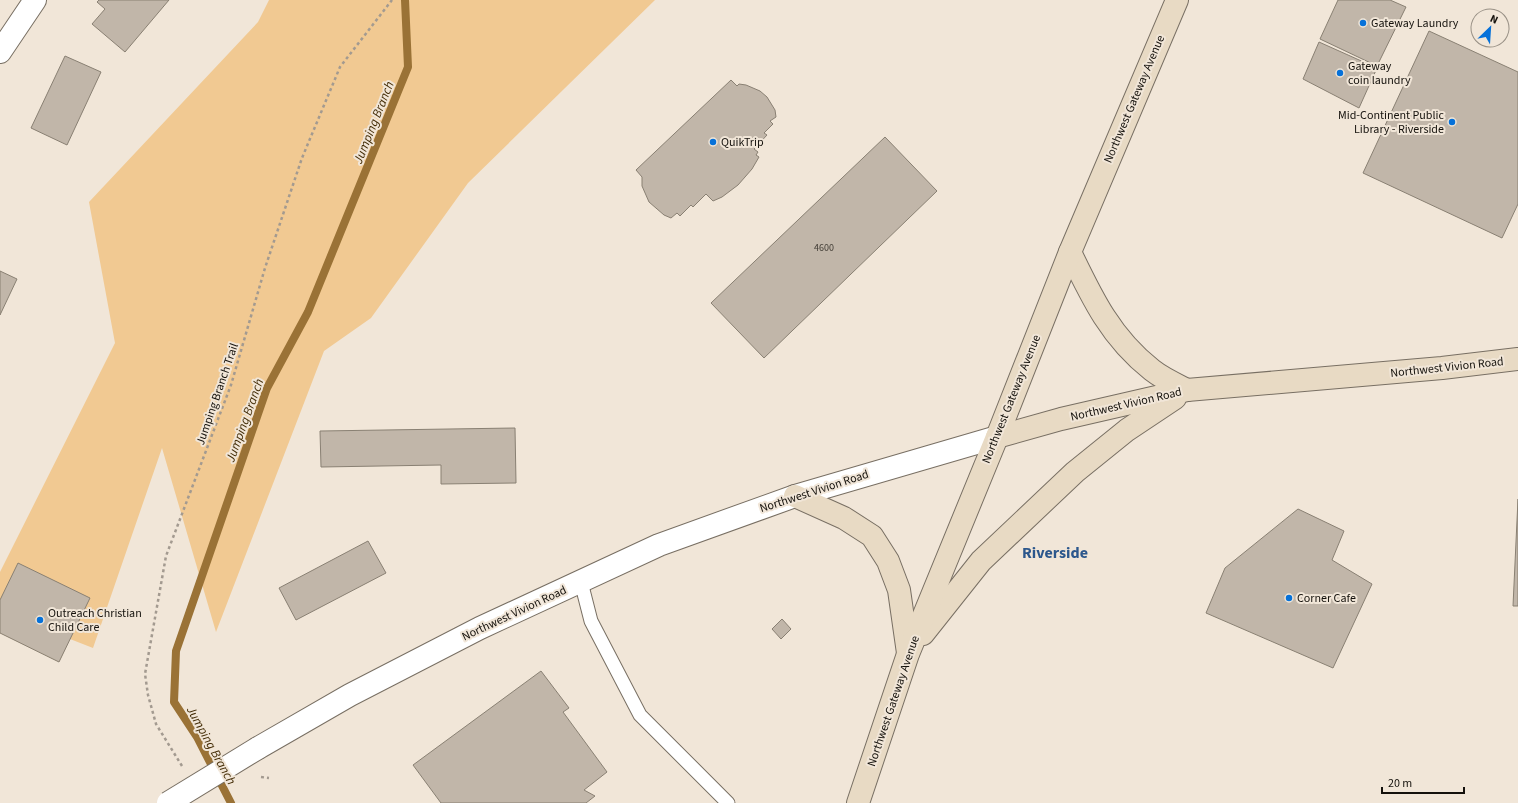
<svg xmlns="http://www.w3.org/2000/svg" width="1518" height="803" font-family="'Source Sans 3',sans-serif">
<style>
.green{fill:#f1c992}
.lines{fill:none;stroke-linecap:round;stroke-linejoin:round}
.stream{stroke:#9a7236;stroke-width:8}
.building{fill:#c1b6a9;stroke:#898073}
.lane-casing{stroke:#786f63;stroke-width:15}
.street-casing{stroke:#786f63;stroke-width:24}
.secondary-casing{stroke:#786f63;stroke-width:24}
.path{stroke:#a39a90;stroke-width:2.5;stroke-dasharray:3 3;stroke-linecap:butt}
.lane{stroke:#fff;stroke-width:13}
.street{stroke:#fff;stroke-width:22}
.secondary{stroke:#e8dac4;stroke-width:22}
.street-bridge-casing{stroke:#786f63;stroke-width:24;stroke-linecap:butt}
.street-bridge{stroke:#fff;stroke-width:22}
.poi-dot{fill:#0671d9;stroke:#f1e6d8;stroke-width:1.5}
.labels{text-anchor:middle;stroke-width:4;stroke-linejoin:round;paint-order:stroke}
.number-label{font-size:10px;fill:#3f3a33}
.poi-label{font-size:12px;fill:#14110c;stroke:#f1e6d8;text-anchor:start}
.street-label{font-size:12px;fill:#14110c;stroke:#f1e6d8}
.water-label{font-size:13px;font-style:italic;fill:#432c06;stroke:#f1e6d8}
.district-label{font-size:16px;font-weight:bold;fill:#2c578c;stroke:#f1e6d8}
</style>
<rect width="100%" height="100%" fill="#f1e6d8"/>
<!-- green -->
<path class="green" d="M269 0H655L468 183 371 318 324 351 216 632 162 448 93 648 70 639 59 662 0 633V572L115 343 89 202 258 22Z"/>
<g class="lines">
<!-- stream -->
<path class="stream" d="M231 803 197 737 174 702 176 651 267 388 308 312 408 67 405 0"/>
</g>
<!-- building -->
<g class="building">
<path d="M99 0H169L125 52 92 24 105 9 97 2Z"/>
<path d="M1338 0H1390L1406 7 1377 66 1320 39Z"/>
<path d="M1429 31 1518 72V204L1502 238 1363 173Z"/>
<path d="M1319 42 1377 68 1359 108 1303 79Z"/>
<path d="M65 56 101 72 67 145 31 128Z"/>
<path d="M731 80 737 86 739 84 746 85 760 91 767 97 775 110 776 117 770 121 773 124 764 133 767 135 754 149 758 152 756 155 759 157 752 169 738 185 722 197 713 201 706 194 693 207 691 205 680 216 677 213 671 218 664 215 649 202 642 186V177L636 170Z"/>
<path d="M885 137 937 191 764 358 711 303Z"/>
<path d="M0 271 17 279 0 315Z"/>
<path d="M515 428 516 483 441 484V465L321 467 320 431Z"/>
<path d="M1518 499V606H1513Z"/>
<path d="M1298 509 1344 531 1332 560 1372 584 1333 668 1206 613 1225 568Z"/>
<path d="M368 541 386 573 296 620 279 588Z"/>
<path d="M18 563 90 598 59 662 0 633V600Z"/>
<path d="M782 619 791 629 781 639 772 629Z"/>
<path d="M541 671 569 708 563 712 607 772 584 790 595 796 586 803H441L413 765Z"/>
</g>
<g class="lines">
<!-- lane casing -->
<g class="lane-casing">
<path id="lane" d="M581 582 591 621 640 715 728 803"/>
</g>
<!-- street casing -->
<g class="street-casing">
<g id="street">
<path d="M0 52 35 0"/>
<path d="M258 748 350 695 480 628 659 545 795 496 997 437"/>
</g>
</g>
<!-- secondary casing -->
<g class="secondary-casing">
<g id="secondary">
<path d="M1070 252C1092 298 1111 338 1152 370 1162 378 1175 384 1187 390"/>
<path d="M997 437 1061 419 1187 390 1442 368 1518 359"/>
<path d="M795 496 844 518 872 536 888 561 899 590 908 653"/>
<path d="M923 634 981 561 1075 472 1127 430 1175 398"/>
<path d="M858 803 908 654 997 437 1070 252 1177 0"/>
</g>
</g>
<!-- path -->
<g class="path">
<path d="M182 766 156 724 148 695 145 674 166 556 231 385 265 268 302 158 340 67 392 0"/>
<path d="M261 777 269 778"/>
</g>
<!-- lane -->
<use href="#lane" class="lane"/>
<!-- street -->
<use href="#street" class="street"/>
<!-- secondary -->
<use href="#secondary" class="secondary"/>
<!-- street-bridge casing -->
<g class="street-bridge-casing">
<path id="street-bridge" d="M168 803 258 748"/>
</g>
<!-- street-bridge -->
<use href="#street-bridge" class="street-bridge"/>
</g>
<!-- markers -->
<g class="poi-dot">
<circle cx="1363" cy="23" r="4"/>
<circle cx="1340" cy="73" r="4"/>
<circle cx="1452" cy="122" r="4"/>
<circle cx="713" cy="142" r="4"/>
<circle cx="1289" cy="598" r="4"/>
<circle cx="40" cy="620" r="4"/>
</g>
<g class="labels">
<!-- number labels -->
<g class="number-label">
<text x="824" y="251">4600</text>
</g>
<!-- poi labels -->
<g class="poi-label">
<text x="1371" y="27">Gateway Laundry</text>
<text x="1348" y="70">Gateway<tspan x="1348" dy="14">coin laundry</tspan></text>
<text x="1444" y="119" text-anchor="end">Mid-Continent Public<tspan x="1444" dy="14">Library - Riverside</tspan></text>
<text x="721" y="146">QuikTrip</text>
<text x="1297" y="602">Corner Cafe</text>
<text x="48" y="617">Outreach Christian<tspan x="48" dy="14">Child Care</tspan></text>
</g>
<!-- street labels -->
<g class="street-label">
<text transform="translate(1134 99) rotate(-67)" y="4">Northwest Gateway Avenue</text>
<text transform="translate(1447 367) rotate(-6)" y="4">Northwest Vivion Road</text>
<text transform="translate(217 394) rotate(-71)" y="4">Jumping Branch Trail</text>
<text transform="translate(1011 399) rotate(-68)" y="4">Northwest Gateway Avenue</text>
<text transform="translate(1126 404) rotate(-13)" y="4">Northwest Vivion Road</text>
<text transform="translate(814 491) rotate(-18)" y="4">Northwest Vivion Road</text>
<text transform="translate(514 613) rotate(-25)" y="4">Northwest Vivion Road</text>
<text transform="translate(893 701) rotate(-71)" y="4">Northwest Gateway Avenue</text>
</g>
<!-- water labels -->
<g class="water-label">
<text transform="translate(373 122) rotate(-68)" y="5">Jumping Branch</text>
<text transform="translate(244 420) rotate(-70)" y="5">Jumping Branch</text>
<text transform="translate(212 745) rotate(61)" y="5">Jumping Branch</text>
</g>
<!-- district labels -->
<g class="district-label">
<text x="1055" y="558">Riverside</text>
</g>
</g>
<!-- north arrow -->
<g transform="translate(1490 28) rotate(25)"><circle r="19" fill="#f1e6d8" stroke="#999186"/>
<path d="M0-3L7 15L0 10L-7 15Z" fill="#0671d9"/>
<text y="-6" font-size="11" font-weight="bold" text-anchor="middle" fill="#14110c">N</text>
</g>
<!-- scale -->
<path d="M1382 787v6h82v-6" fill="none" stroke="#14110c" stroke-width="2"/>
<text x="1388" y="787" font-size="12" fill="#14110c" stroke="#f1e6d8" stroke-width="3" paint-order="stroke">20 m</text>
</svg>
